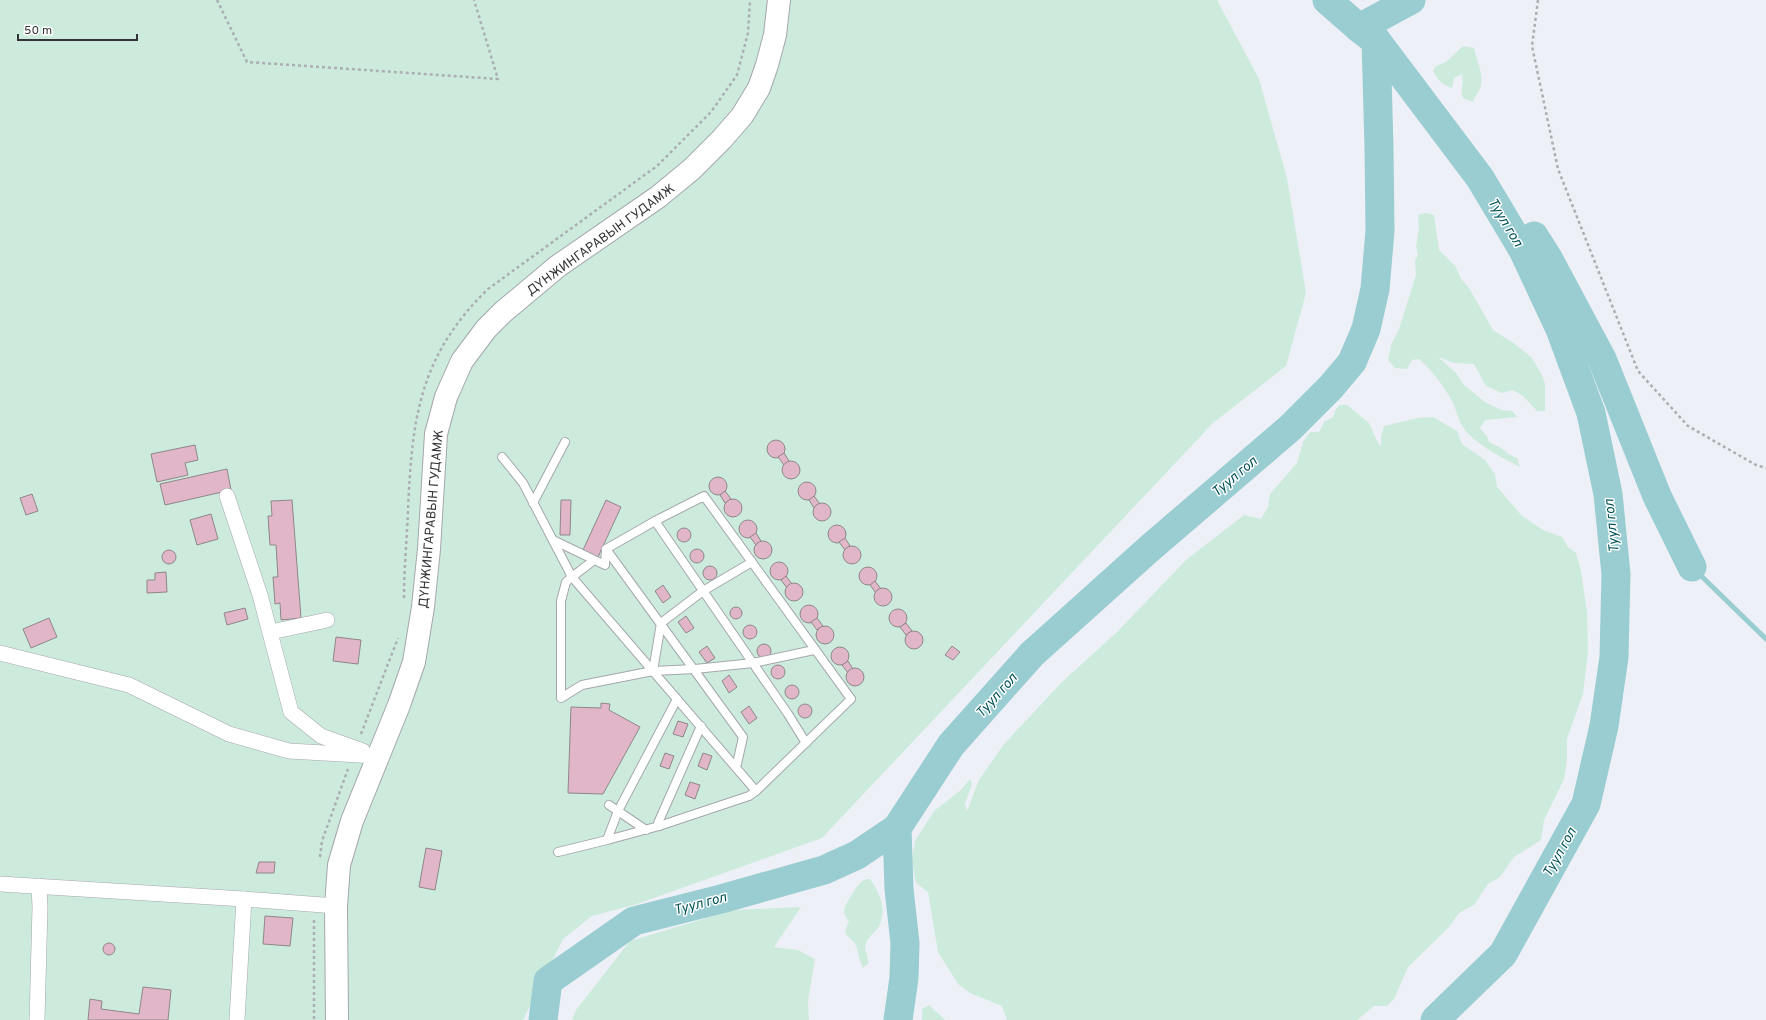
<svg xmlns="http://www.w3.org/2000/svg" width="1766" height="1020" font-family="Overpass,sans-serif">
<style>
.green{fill:#cdebdc}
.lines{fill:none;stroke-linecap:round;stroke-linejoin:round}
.stream{stroke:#99cdd2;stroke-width:5}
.river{stroke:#99cdd2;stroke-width:29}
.building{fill:#e1b6c8;stroke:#8e8789}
.lane-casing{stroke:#a4a7ad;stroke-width:10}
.street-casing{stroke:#a4a7ad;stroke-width:16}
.primary-casing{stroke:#a4a7ad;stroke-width:24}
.path{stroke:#abaeb2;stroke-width:2.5;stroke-dasharray:3 3;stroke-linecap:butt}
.lane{stroke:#fff;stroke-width:8}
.street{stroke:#fff;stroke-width:15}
.primary{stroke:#fff;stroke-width:22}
.labels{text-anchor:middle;stroke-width:3;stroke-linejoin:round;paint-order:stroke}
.street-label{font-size:13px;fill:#333437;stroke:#fff}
.water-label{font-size:14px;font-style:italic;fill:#005157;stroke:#fff}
</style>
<rect width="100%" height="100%" fill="#edf0f6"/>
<!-- green -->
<g class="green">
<path d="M0 0H1217L1259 79 1287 178 1306 293 1286 366 1213 423 822 838 637 904 592 916 563 939 523 1020H0Z"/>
<path d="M1463 46 1474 48C1476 59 1484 75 1481 85 1480 91 1475 96 1473 102L1463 98C1460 89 1464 83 1462 74L1454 78 1452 88C1442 85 1438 80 1433 71L1436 66 1446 62Z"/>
<path d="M1426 213 1434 215 1439 250 1456 267 1461 279 1469 288 1493 330 1515 344 1532 358 1541 373 1545 384V411H1537L1523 396 1513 390 1502 393 1486 386 1474 364 1454 363 1438 357 1456 373 1464 385 1485 402 1501 410 1512 411 1517 417 1485 420 1480 428 1487 436 1489 442 1503 449 1508 454 1517 458 1520 467C1501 457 1472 443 1461 424 1458 417 1456 410 1453 403 1446 389 1431 369 1419 359L1412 360 1407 369 1395 368 1388 360 1391 345 1399 329 1416 275 1415 261 1418 255 1416 246 1419 229 1418 215Z"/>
<path d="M1340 405H1347L1369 423 1377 441 1381 447V437L1384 426 1418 418 1433 417 1457 431 1462 444 1485 460 1495 474 1497 487 1522 516 1543 530 1562 537 1568 547 1576 553 1581 571 1587 612 1588 651 1583 694 1567 739V760L1564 779 1544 820 1541 840 1514 857 1500 877 1488 884 1474 905 1459 913 1448 928 1408 967 1394 999 1387 1006H1374L1357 1020H1007L1002 1006 970 993 958 984 938 952 928 892 916 883 912 861 915 841 934 811 961 790 970 779 972 784 965 804 967 811 979 780 1004 744 1062 682 1117 632 1186 560 1244 515 1261 519 1268 507 1270 494 1297 463 1303 442 1310 432H1319L1324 422 1333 417 1336 409Z"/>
<path d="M870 879C880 893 888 912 878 928 874 933 868 937 866 943 863 950 869 955 868 964L863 968C859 960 859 954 856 946 854 940 848 938 845 932L849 921C847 919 844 915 844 913 843 907 858 882 864 880 866 879 868 879 870 879Z"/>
<path d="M801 907 774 947 798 950 815 959 808 1001 809 1020H572L576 1010 630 941 733 910Z"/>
<path d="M929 1005 945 1020H922V1009Z"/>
</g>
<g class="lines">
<!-- stream -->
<path class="stream" d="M1692 567 1766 639"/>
<!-- river -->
<g class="river">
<path d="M1327 0 1359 28 1376 40 1480 178 1523 250 1560 329 1591 413 1608 494 1616 574 1614 657 1604 726 1586 804 1503 954 1435 1020"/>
<path d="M1373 39 1359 28 1411 0"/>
<path d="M1534 236 1548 258 1602 359 1657 496 1692 567"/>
<path d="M543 1020 548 981 634 921 721 899 824 870 857 855 897 828"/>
<path d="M898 1020 904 978 905 943 899 889 897 828 951 745 1032 654 1150 548 1290 428 1331 387 1352 362 1366 329 1375 289 1380 231 1379 147 1376 40"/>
</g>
</g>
<!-- building -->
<g class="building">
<circle cx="776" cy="449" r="9"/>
<path d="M195 445 198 460 185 463 188 475 157 482 151 454Z"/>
<path d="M784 453 789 461 784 465 778 457Z"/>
<circle cx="791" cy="470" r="9"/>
<path d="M227 469 231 490 165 505 160 484Z"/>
<circle cx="718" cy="486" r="9"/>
<circle cx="807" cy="491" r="9"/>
<path d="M725 491 731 499 725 503 720 495Z"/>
<path d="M32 494 38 511 26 515 20 498Z"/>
<path d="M814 496 820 504 814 508 809 500Z"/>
<circle cx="733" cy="508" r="9"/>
<path d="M292 500 301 618 281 620 280 603 275 604 273 577H278L276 545H270L268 516H272L271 501Z"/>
<path d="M561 500H571L570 535H560Z"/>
<path d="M606 500 621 507 598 557 583 550Z"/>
<circle cx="822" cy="512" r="9"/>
<path d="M211 514 218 539 197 545 190 520Z"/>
<circle cx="748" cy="529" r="9"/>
<circle cx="837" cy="534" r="9"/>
<circle cx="684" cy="535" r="7"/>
<path d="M756 533 761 541 756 545 750 537Z"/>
<path d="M845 538 850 546 845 550 839 542Z"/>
<circle cx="763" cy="550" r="9"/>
<circle cx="852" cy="555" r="9"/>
<circle cx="697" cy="556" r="7"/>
<circle cx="169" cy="557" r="7"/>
<circle cx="779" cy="571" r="9"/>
<circle cx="710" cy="573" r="7"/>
<circle cx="868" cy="576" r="9"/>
<path d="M166 572 167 592 147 593V580H155V573Z"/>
<path d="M786 576 792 584 787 588 781 580Z"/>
<path d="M875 581 881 589 876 593 870 585Z"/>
<circle cx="794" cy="592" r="9"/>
<path d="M663 585 671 597 663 603 655 591Z"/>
<circle cx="883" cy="597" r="9"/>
<circle cx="809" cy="614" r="9"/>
<circle cx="736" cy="613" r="6"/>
<path d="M245 608 248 619 227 625 224 613Z"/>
<circle cx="898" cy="618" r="9"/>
<path d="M686 616 694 628 686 633 678 622Z"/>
<path d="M49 618 57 637 31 648 23 629Z"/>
<path d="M817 618 823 626 817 630 811 622Z"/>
<path d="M906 623 912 631 906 635 900 627Z"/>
<circle cx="750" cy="632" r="7"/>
<circle cx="825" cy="635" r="9"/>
<circle cx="914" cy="640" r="9"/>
<path d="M336 637 361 640 358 664 333 661Z"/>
<circle cx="764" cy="651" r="7"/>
<path d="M707 646 715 658 707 663 699 652Z"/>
<path d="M952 646 960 652 953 660 945 655Z"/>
<circle cx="840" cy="656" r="9"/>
<path d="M848 661 853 669 848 673 842 665Z"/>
<circle cx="778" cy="672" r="7"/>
<circle cx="855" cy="677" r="9"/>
<path d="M729 675 737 687 729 693 722 681Z"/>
<circle cx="792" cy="692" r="7"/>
<path d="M601 703 610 704 609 710 640 727 603 794 568 793 571 707 601 708Z"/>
<circle cx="805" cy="711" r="7"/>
<path d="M749 706 757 718 749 724 741 712Z"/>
<path d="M678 721 688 724 683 737 673 734Z"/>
<path d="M665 753 674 756 669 769 660 766Z"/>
<path d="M703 753 712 756 707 770 698 766Z"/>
<path d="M690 782 700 785 695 799 685 795Z"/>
<path d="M426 848 442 851 435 890 419 887Z"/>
<path d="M259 862H275L274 873H256Z"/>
<path d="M265 916 293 918 290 946 263 944Z"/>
<circle cx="109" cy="949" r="6"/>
<path d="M143 987 171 990 168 1020H88L90 999 102 1001 101 1009 139 1014Z"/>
</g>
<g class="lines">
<!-- lane casing -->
<g class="lane-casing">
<g id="lane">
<path d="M502 457 523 483 572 577 566 582 561 601V698L582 685 653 671 695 669 753 663 814 650"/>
<path d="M533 503 565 442"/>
<path d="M655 521 788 714 806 743"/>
<path d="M553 540 605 565 606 549 655 521 704 496 851 699 756 791 572 577 594 560"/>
<path d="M606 549 743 737 737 764 735 766"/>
<path d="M653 671 661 623 703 591 752 562"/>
<path d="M677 699 618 811 607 840 659 826 749 796 756 791"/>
<path d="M609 805 646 830"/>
<path d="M659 826 658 823 701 726"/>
<path d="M558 852 607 840"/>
</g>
</g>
<!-- street casing -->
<g class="street-casing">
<g id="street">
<path d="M227 496 260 595 291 712 321 736 363 751"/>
<path d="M271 632 327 620"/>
<path d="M0 653 129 685 229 734 289 751 377 756"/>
<path d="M0 884 244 899"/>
<path d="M37 1020 40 907 39 886"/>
<path d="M237 1020 244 899 336 906"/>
</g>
</g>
<!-- primary casing -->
<g class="primary-casing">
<path id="primary" d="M337 1020 336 906 339 865 352 821 399 705 414 662 423 607 429 549 436 434 446 397 462 361 486 329 503 312 558 266 658 197 692 169 722 139 742 116 759 88 767 65 775 35 779 0"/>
</g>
<!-- path -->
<g class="path">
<path d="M217 0 247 62 498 79 474 0"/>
<path d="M1538 0 1532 46 1558 169 1638 371 1688 426 1756 465 1766 468"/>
<path d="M404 598C404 568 407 539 408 510 412 419 419 356 488 289L657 166 711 112 737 75 748 33 750 0"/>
<path d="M361 734 398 638"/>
<path d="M320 857 322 841 348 769"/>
<path d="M314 920V1020"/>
</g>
<!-- lane -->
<use href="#lane" class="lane"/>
<!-- street -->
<use href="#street" class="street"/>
<!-- primary -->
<use href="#primary" class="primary"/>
</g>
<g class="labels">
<!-- street labels -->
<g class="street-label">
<text transform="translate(600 239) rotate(-36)" y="5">ДҮНЖИНГАРАВЫН ГУДАМЖ</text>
<text transform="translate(430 519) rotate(-85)" y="5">ДҮНЖИНГАРАВЫН ГУДАМЖ</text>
</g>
<!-- water labels -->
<g class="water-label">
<text transform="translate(1506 222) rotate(59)" y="5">Туул гол</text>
<text transform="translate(1234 476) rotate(-40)" y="5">Туул гол</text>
<text transform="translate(1611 526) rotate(-96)" y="5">Туул гол</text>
<text transform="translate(996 695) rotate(-48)" y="5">Туул гол</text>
<text transform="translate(1559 852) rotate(-61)" y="5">Туул гол</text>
<text transform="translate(700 903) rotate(-15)" y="5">Туул гол</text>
</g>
</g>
<!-- scale -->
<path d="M18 34v6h119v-6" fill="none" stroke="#333437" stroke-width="2"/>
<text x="24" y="34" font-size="12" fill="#333437" stroke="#ffffff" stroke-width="3" paint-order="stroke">50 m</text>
</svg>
